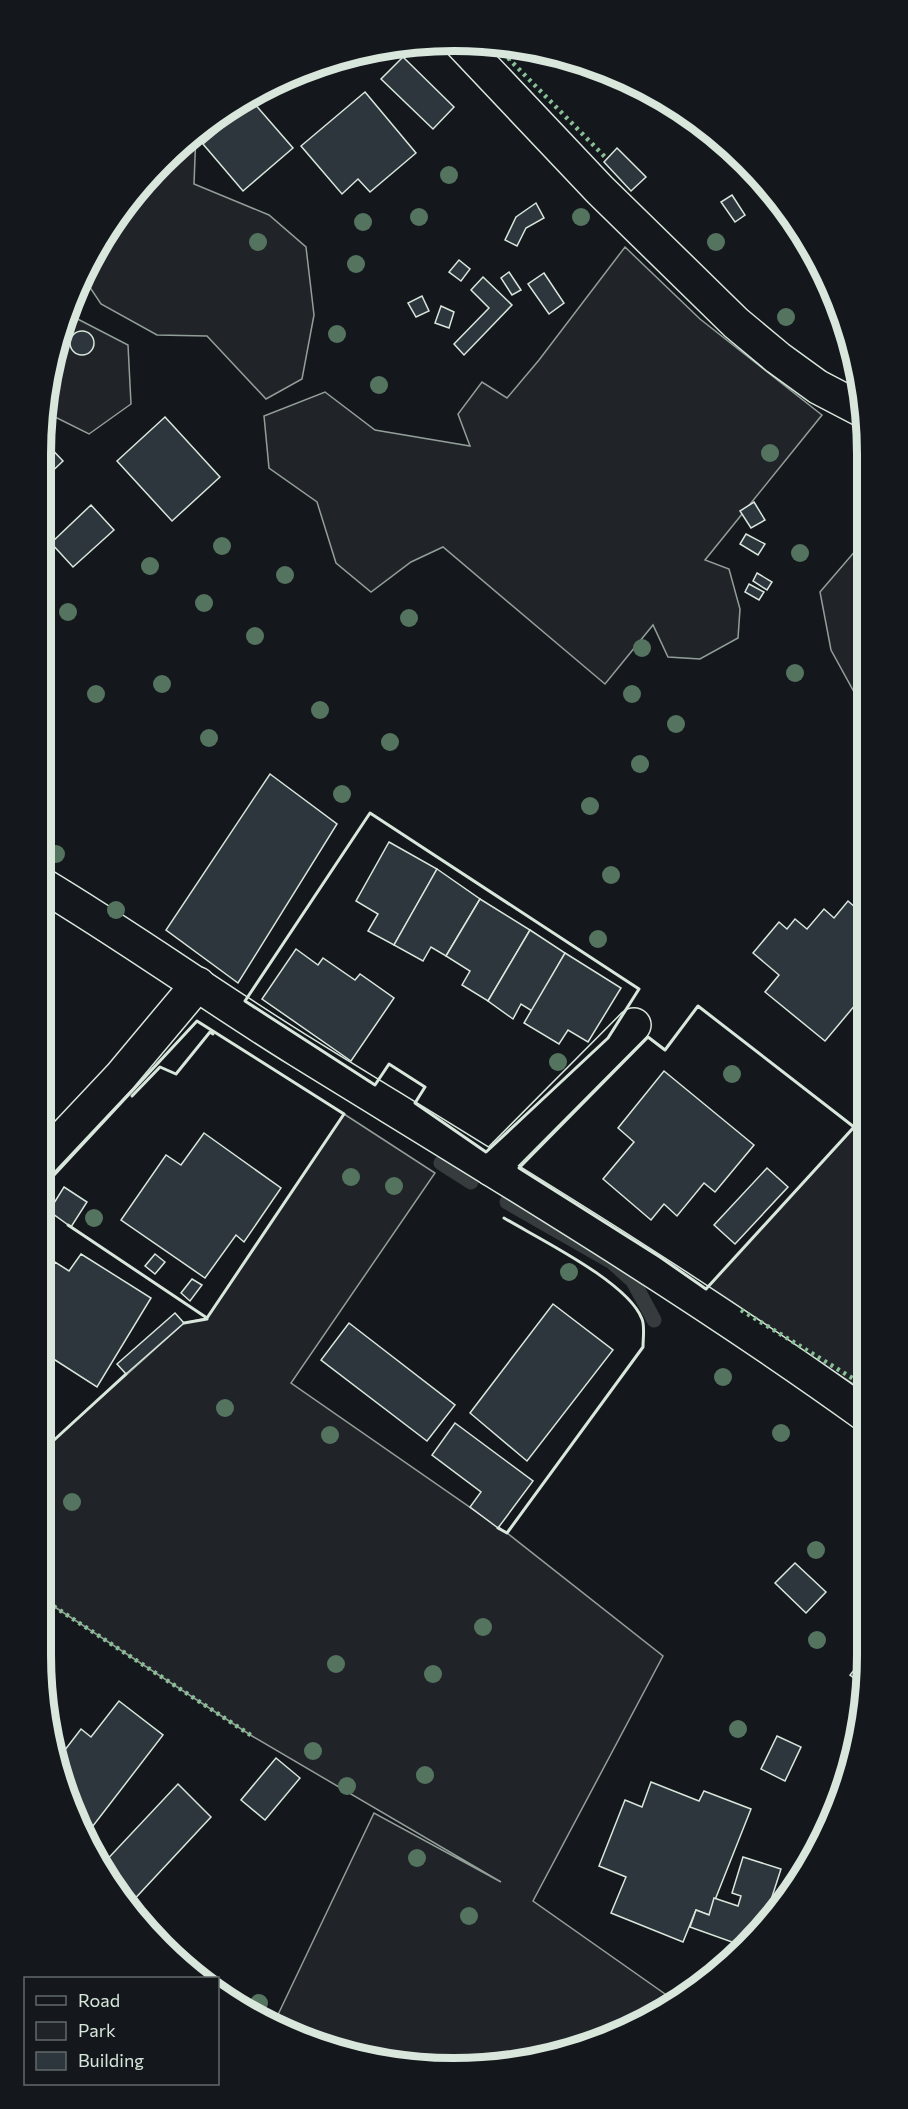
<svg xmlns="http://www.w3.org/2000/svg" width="908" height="2109" font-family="Commissioner,sans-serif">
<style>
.green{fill:#202428;stroke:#939e99;stroke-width:1.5}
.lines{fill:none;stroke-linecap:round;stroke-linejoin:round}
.stream{stroke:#363b3e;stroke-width:15}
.building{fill:#2c363c;stroke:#d8e6dc;stroke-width:1.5}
.minor-casing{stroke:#d8e6dc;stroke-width:36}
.minor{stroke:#14181c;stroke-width:33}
.hedge{stroke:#8ac095;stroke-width:4.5;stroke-dasharray:3 4.5;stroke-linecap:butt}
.wall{stroke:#d8e6dc;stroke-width:3}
.tree{fill:#55745f}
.rim{fill:none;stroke:#d8e6dc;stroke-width:8}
</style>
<rect width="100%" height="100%" fill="#14181c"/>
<!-- green -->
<g class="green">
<path d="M196 132 194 184 269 215 306 247 314 315 302 379 266 399 207 336 157 335 101 304 83 277 96 247 143 181Z"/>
<path d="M625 247 700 319 822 415 705 560 729 569 740 609 738 638 700 659 668 657 653 625 605 684 443 547 411 562 371 592 336 563 317 502 269 468 264 416 325 392 375 430 470 446 458 414 482 382 507 398 539 360Z"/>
<path d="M66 313 128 345 131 404 89 434 47 413 63 321Z"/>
<path d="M856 550 864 552 865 702 859 701 831 650 820 592Z"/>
<path d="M344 1114 435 1173 291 1383 507 1533 663 1656 533 1901 675 2001 660 2013 587 2047 508 2065 374 2061 274 2023 374 1813 501 1882 252 1736 41 1598V1452L184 1323 207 1318Z"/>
<path d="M866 1115 867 1393 706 1289Z"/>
</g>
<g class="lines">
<!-- stream -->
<g class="stream">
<path d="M441 1163 471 1182"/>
<path d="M507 1202 612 1262 633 1281 654 1320"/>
</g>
</g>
<!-- building -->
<g class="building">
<path d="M403 57 454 107 433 129 381 79Z"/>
<path d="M365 92 416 153 370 192 358 179 342 194 301 146Z"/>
<path d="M253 102 293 148 243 191 203 144Z"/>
<path d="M617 148 646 177 631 191 604 162Z"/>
<path d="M732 195 745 215 735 222 721 202Z"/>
<path d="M536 203 544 218 526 228 517 246 505 240 516 217Z"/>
<path d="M459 260 470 269 461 281 449 272Z"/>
<path d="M509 272 521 290 512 295 501 278Z"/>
<path d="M544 273 564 303 549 314 528 284Z"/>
<path d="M483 277 512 305 464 355 454 344 489 308 471 290Z"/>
<path d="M422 296 429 311 416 317 408 303Z"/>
<path d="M441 306 454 312 449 328 435 323Z"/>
<circle cx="82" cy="343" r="12"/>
<path d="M165 417 220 477 172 521 117 461Z"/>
<path d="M43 440 63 461 41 482V454Z"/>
<path d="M754 502 765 520 751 528 740 511Z"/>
<path d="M91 505 114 530 73 567 51 543Z"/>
<path d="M746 534 765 544 758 555 740 544Z"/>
<path d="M757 573 772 582 767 590 753 581Z"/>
<path d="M749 584 764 592 759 600 745 592Z"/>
<path d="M270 774 337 824 238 983 166 930Z"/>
<path d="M389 842 437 869 394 945 368 931 378 914 356 901Z"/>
<path d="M437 869 480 899 446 956 431 947 423 961 394 945Z"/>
<path d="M480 899 530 930 488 1001 462 985 470 971 446 956Z"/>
<path d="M848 901 865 916 866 992 825 1041 765 992 779 975 753 953 779 922 787 929 795 919 807 929 824 909 834 918Z"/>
<path d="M530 930 565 953 532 1011 521 1004 513 1019 488 1001Z"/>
<path d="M296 949 318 965 323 958 355 980 360 974 394 998 351 1061 262 999Z"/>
<path d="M565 953 621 988 588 1042 568 1030 559 1044 524 1023Z"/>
<path d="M664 1071 754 1145 715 1192 704 1183 677 1216 664 1204 651 1220 603 1179 634 1142 618 1128Z"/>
<path d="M204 1133 281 1188 244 1242 236 1235 205 1278 121 1220 166 1155 181 1165Z"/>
<path d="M767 1168 788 1187 735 1244 714 1225Z"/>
<path d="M64 1187 87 1202 71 1227 49 1211Z"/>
<path d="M81 1254 151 1298 97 1387 41 1351V1324L51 1308 41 1302V1286L55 1262 69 1271Z"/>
<path d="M155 1254 165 1262 155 1274 145 1266Z"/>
<path d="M192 1279 202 1285 190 1301 181 1293Z"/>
<path d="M553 1304 613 1350 527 1461 470 1413Z"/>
<path d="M175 1313 184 1323 126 1374 117 1364Z"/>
<path d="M349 1323 455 1405 427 1441 321 1360Z"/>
<path d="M455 1423 533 1481 498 1528 470 1507 481 1492 432 1455Z"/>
<path d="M795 1563 826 1592 806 1613 775 1583Z"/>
<path d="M867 1654 868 1655 863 1685 850 1675Z"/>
<path d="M119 1701 163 1735 86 1835 82 1832 63 1788 58 1759 81 1729 91 1737Z"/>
<path d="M777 1736 801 1747 785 1781 761 1769Z"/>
<path d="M276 1758 300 1778 265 1820 241 1800Z"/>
<path d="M651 1782 699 1801 704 1791 751 1809 709 1915 696 1910 683 1942 611 1913 626 1877 599 1866 625 1800 642 1807Z"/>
<path d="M178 1784 211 1817 128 1906 100 1867Z"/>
<path d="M743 1857 781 1869 761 1931 743 1946 690 1927 696 1910 709 1915 714 1898 738 1906 741 1896 732 1893Z"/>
</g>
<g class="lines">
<!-- minor casing -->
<g class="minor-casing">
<g id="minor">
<path d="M460 42 600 190 736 323 778 358 818 387 864 411"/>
<path d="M41 884C128 936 211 996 298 1050 489 1168 684 1284 867 1416"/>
<path d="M41 1161 121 1076 198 984"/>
<path d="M491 1169 634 1025"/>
</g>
</g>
<!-- minor -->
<use href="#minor" class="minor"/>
<!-- hedge -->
<g class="hedge">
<path d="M531 49 509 59 607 159"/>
<path d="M741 1310 867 1387"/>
<path d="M41 1598 252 1736"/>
</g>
<!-- wall -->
<g class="wall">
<path d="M370 813 639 989 608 1038 486 1152 415 1103 425 1087 389 1064 375 1085 245 1001Z"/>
<path d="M698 1006 854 1127 706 1289 660 1257 519 1168 648 1037 665 1050Z"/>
<path d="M132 1096 160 1067 176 1074 210 1032 213 1034"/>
<path d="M41 1189 197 1021 344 1114 207 1318 68 1225"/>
<path d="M41 1207 51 1213"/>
<path d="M184 1323 207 1319"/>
<path d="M41 1452 126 1374"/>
<path d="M498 1528 507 1533 643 1347C643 1338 645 1326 642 1319 628 1282 539 1239 504 1218"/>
</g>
</g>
<!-- trees -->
<g class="tree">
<circle cx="449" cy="175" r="9"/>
<circle cx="419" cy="217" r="9"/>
<circle cx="581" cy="217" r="9"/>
<circle cx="363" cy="222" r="9"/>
<circle cx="258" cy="242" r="9"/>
<circle cx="716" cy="242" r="9"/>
<circle cx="356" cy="264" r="9"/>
<circle cx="786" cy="317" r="9"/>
<circle cx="337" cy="334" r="9"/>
<circle cx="379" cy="385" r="9"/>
<circle cx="770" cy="453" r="9"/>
<circle cx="222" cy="546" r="9"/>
<circle cx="800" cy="553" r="9"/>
<circle cx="150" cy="566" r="9"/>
<circle cx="285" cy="575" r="9"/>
<circle cx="204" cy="603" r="9"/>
<circle cx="68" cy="612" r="9"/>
<circle cx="409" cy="618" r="9"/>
<circle cx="255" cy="636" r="9"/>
<circle cx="642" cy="648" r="9"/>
<circle cx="795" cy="673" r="9"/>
<circle cx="162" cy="684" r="9"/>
<circle cx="96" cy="694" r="9"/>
<circle cx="632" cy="694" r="9"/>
<circle cx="320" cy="710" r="9"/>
<circle cx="676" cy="724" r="9"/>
<circle cx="209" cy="738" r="9"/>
<circle cx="390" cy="742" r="9"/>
<circle cx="640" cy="764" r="9"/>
<circle cx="342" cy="794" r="9"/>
<circle cx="590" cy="806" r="9"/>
<circle cx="56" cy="854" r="9"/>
<circle cx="611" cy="875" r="9"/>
<circle cx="116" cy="910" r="9"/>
<circle cx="598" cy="939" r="9"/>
<circle cx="558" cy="1062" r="9"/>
<circle cx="732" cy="1074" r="9"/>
<circle cx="351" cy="1177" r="9"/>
<circle cx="394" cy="1186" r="9"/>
<circle cx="94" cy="1218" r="9"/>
<circle cx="569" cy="1272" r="9"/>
<circle cx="723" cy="1377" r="9"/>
<circle cx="225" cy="1408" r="9"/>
<circle cx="781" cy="1433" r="9"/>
<circle cx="330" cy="1435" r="9"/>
<circle cx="72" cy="1502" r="9"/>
<circle cx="816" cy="1550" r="9"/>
<circle cx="483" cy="1627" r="9"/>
<circle cx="817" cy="1640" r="9"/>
<circle cx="336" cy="1664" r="9"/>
<circle cx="433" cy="1674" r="9"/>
<circle cx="738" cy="1729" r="9"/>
<circle cx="313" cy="1751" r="9"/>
<circle cx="425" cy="1775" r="9"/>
<circle cx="347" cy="1786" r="9"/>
<circle cx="417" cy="1858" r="9"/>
<circle cx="469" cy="1916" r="9"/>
<circle cx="259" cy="2003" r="9"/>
</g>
<!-- crop -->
<path d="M0 0H908V2109H0ZM454 51H454A403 403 0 0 1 857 454V1655A403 403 0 0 1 454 2058H454A403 403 0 0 1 51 1655V454A403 403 0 0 1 454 51Z" fill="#14181c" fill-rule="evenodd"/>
<path class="rim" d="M454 51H454A403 403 0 0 1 857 454V1655A403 403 0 0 1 454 2058H454A403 403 0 0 1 51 1655V454A403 403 0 0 1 454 51Z"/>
<!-- legend -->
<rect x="24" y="1977" width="195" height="108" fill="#14181c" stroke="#626a69" stroke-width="1.5"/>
<rect x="36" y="1996" width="30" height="9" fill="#14181c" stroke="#626a69" stroke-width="1.5"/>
<text x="78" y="2007" font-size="18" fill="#d8e6dc">Road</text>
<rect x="36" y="2022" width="30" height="18" fill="#202428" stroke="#626a69" stroke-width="1.5"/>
<text x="78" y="2037" font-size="18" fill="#d8e6dc">Park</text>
<rect x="36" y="2052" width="30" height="18" fill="#2c363c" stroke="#626a69" stroke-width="1.5"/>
<text x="78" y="2067" font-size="18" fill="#d8e6dc">Building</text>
</svg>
